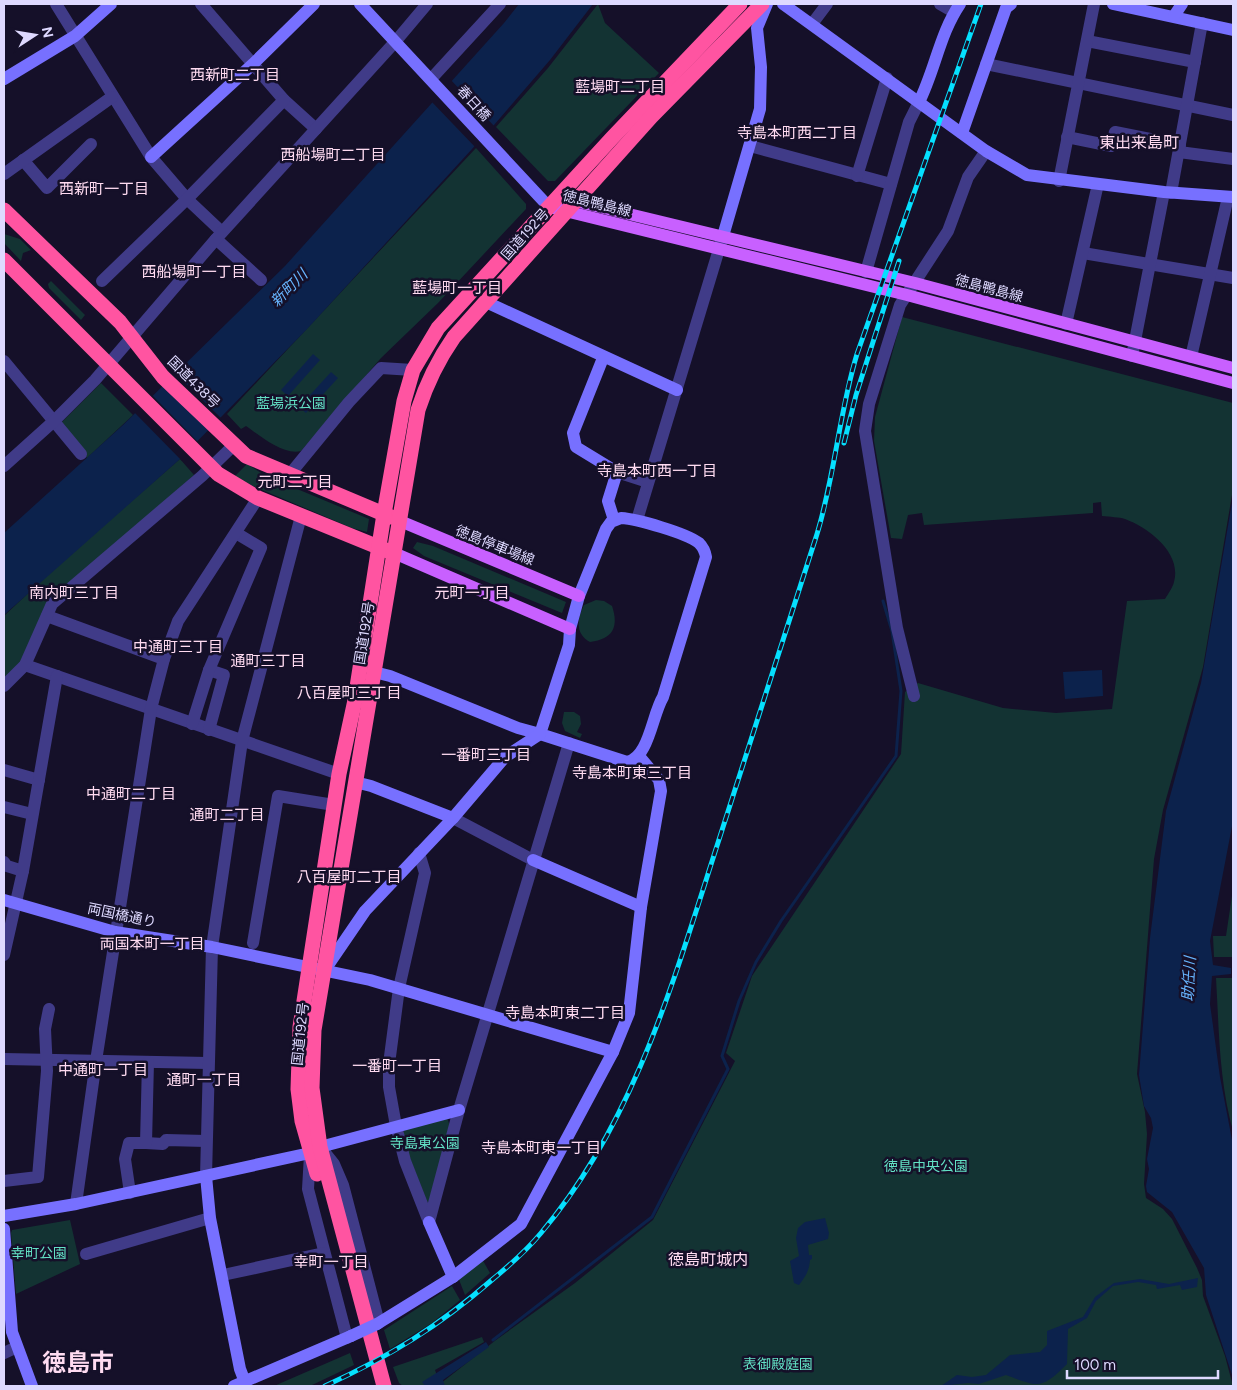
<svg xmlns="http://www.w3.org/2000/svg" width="1237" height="1390" font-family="Figtree,'Noto Sans JP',sans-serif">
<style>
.green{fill:#133333}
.water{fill:#0c224c}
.pier{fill:#151029}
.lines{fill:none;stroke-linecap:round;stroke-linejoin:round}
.stream{stroke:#0c224c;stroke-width:3}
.street{stroke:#403b88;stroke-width:12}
.secondary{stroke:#7770ff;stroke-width:12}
.primary{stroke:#c860ff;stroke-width:12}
.highway{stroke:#ff54a1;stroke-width:15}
.rail-casing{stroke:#05e0ff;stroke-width:5}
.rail{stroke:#151029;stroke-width:3;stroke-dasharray:9;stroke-linecap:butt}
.secondary-bridge{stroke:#7770ff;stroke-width:12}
.labels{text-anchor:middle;stroke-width:5;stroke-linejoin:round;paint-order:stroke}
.street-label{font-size:14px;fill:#ded9ff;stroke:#151029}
.park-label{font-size:14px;fill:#63e1c5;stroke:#151029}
.neighbourhood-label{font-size:15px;fill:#ffdbf1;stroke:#151029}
.water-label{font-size:15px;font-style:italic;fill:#67b5ff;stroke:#151029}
.quarter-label{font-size:16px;fill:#ffdbf1;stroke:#151029}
.town-label{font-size:24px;font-weight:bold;fill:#ffdbf1;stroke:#151029}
</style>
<rect width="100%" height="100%" fill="#151029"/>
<!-- green -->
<g class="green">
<path d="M598 4 605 23 659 73 555 181H548L496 127 548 68Z"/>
<path d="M476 148 526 204V209L438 303 381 358 301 451C284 456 259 435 246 426L241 429 227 414Z"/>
<path d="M4 234 20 239 31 250 23 253 21 261 4 243Z"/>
<path d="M51 281 85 315 81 320 49 288 48 284Z"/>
<path d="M902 317 1233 403V489L1203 667 1163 810 1154 859 1137 1074 1145 1112 1147 1134 1144 1184 1146 1198 1163 1209 1172 1219 1197 1268 1202 1280 1203 1296 1225 1356 1233 1386H403L399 1383 393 1367 482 1337 484 1342 435 1370 440 1384 496 1340 575 1283 653 1220 735 1061 726 1053 752 976 901 754 905 692 918 683 1003 708 1056 713 1112 709 1127 601 1165 599C1168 594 1173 587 1174 582 1182 553 1149 528 1125 519 1119 517 1110 517 1102 516L1101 502 1093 503V513L924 525 922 513 908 515 902 539 891 538 874 441 875 417Z"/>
<path d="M101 383 133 415 87 458 61 423Z"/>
<path d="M180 459 194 475 47 604 26 656 4 682V616L56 567Z"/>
<path d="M247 464 266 476 369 519 367 532 352 528 253 486 235 476Z"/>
<path d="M417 542 433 546 566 602 562 613 424 556 413 548Z"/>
<path d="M596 600 604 601 612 606C619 627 613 639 590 642 575 634 577 619 584 605Z"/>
<path d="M564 712H574L580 716 581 724 577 732 582 734 580 738 565 731 562 723Z"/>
<path d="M1233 889V960V957H1214L1213 936H1226Z"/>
<path d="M1216 978H1233V1131C1219 1081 1219 1029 1216 978Z"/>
<path d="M447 1118 450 1126 428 1204 403 1141 404 1129Z"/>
<path d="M70 1220 80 1264 16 1294 11 1233 12 1230Z"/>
<path d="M482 1259 490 1273 465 1295 458 1277Z"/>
<path d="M452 1286 460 1300 432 1323 390 1349 384 1330Z"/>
<path d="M350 1353 354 1365 310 1386H274Z"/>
</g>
<!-- water -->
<g class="water">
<path d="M519 4H593L550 60 494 125 308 328 180 459 4 615V533L123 425 285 266 504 23Z"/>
<path d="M313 354 320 360 288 396 281 390Z"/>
<path d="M331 372 338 378 306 413 299 407Z"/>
<path d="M1233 497V821L1210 941 1213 965 1231 968V974L1212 976 1210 1004 1220 1077 1233 1145V1378L1206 1295 1204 1268 1172 1212 1147 1192 1146 1186 1149 1169 1147 1159 1153 1128 1151 1118 1144 1106 1139 1075 1150 938 1166 811 1201 683Z"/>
<path d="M1102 670 1103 696 1065 699 1063 672Z"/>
<path d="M825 1218 829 1233 828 1239 808 1245 809 1255H812V1259L810 1260C809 1272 805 1277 799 1285L794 1283 790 1261 799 1256 796 1238 798 1228 805 1222Z"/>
<path d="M1198 1278 1197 1287 1182 1290 1180 1285 1157 1289 1156 1285 1138 1282 1113 1286 1096 1301 1087 1318 1068 1329 1067 1364C1041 1390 1039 1387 1006 1375L979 1384 968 1383 941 1386 957 1375 972 1377 986 1375 1010 1355 1040 1352 1047 1345V1331L1083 1317 1095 1297 1114 1283 1140 1279 1169 1284Z"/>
<path d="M486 1342 489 1347 443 1380 445 1386H425L422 1382Z"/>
</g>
<!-- pier -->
<g class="pier">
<path d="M450 79 495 127 476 148 430 100Z"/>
<path d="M174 372 222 419 211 431 162 383Z"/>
<path d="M151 394 199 443 182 461 133 411Z"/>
</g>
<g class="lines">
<!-- stream -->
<path class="stream" d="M493 1340 652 1217 728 1069 722 1056 739 1001 756 962 781 921 896 756 901 691 892 631 883 601"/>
<!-- street -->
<g class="street">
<path d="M56 4 151 157 187 199 222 232"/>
<path d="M201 4 284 100 316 129"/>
<path d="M940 4 954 12"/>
<path d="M812 24 827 4"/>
<path d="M1087 41 1195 62"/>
<path d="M986 64 1233 115"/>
<path d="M431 79 500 4"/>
<path d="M1067 137 1111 146 1115 132 1180 145"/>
<path d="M750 146 891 184"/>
<path d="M1179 152 1233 159"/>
<path d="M23 160 47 188 91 144"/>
<path d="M4 174 112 97"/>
<path d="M857 176 887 78"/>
<path d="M1059 181 1094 4"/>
<path d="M1171 193 1202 23"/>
<path d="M216 239 261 280"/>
<path d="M1083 253 1233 278"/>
<path d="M866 272 909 122 919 102"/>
<path d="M102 281 187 199 284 100"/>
<path d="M1066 324 1098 184"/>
<path d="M1132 356 1164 192"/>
<path d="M1191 357 1228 197"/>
<path d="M4 361 81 454"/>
<path d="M4 466 54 421 95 380 216 239 395 42 427 4"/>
<path d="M617 472 648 482"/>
<path d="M290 474 349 402 381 368 413 370"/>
<path d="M637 520 723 236"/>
<path d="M47 616 164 659"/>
<path d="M25 665 339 774"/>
<path d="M209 670 224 675 209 730"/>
<path d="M4 686 25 665 52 604 202 476 234 445"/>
<path d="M914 696 897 628 865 431 869 404 900 305 948 231 968 177 986 151"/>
<path d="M192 724 209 670 261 548 236 533"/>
<path d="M4 770 39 780"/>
<path d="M4 807 32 814"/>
<path d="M453 818 533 860"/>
<path d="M419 853 425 873 399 988 389 1064V1087L396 1126 405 1161 429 1222"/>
<path d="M4 862 7 866 23 871"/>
<path d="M253 943 278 796 334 805"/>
<path d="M4 955 23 871 57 676"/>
<path d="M4 1059 208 1063"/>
<path d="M146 1143 163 1144 166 1140 206 1141"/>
<path d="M322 1149 334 1164 343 1185 379 1323"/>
<path d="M310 1155 308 1189 347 1338"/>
<path d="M206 1176 212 947 242 741 301 516"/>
<path d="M4 1181 38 1177 47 1071 45 1029 49 1009"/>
<path d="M130 1193 125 1159 129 1143H146L148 1062"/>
<path d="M76 1204 96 1061 151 709 164 659 178 621 258 498"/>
<path d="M429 1222 459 1110 569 743"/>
<path d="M86 1254 210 1218"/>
<path d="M223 1275 324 1253"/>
<path d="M4 1353 17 1347"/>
</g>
<!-- secondary -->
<g class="secondary">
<path d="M360 4 549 207"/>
<path d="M783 4 986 151 1027 175 1164 192 1233 197"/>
<path d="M1113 4 1233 30"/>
<path d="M1174 16 1182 4"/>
<path d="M4 79 75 36 111 4"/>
<path d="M919 102C935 70 940 33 960 4"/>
<path d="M962 133 1006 8 1011 4"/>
<path d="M151 157 253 64 314 4"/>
<path d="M723 236 760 109 761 67 757 28 767 4"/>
<path d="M486 302 677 390"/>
<path d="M603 358 573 433 576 447 617 472 608 501 614 520"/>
<path d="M621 518C637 519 686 533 699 543 703 547 705 551 706 557L663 697C652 715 649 758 627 762L540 734 569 645 570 629 579 596 606 529 611 522Z"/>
<path d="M374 672 390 676 518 728 540 734"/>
<path d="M355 782 371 786 453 818"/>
<path d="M533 860 641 907"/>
<path d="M4 900 115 932 212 947 370 980 613 1052"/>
<path d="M324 971 365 911 453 818 505 757 540 734"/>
<path d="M320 1147 459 1110"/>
<path d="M206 1176 210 1218 240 1369 245 1382"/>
<path d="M4 1216 76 1204 310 1153"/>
<path d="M429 1222 453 1277"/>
<path d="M4 1229 12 1332 32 1386"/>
<path d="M377 1324 453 1277 521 1224 613 1052 629 1013 641 907 661 791 659 780 639 756"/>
<path d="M234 1386 351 1336"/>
</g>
<!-- primary -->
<g class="primary">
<path d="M569 202 575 201 915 283 1233 368"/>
<path d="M549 207 907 295 1233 383"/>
<path d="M400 521 579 596"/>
<path d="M394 553 570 629"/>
</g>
<!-- highway -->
<g class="highway">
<path d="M4 210 120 322 163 377 246 456 391 517"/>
<path d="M4 260 218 474 258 498 388 551"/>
<path d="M317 1174 302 1121 298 1089 300 1027 339 774 355 700 384 514 404 401 413 370 438 328 612 138 740 4"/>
<path d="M384 1386 320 1147 312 1088 314 1030 418 410C427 382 438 360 454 337L651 117 762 4"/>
</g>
<!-- rail casing -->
<g class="rail-casing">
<g id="rail">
<path d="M844 443 856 395 899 261"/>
<path d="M325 1386C390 1356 438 1327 493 1279 510 1265 527 1250 541 1233 633 1124 672 986 715 852 749 746 783 640 817 534 835 475 839 413 857 354L981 4"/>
</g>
</g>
<!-- rail -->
<use href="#rail" class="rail"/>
<!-- secondary-bridge -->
<path class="secondary-bridge" d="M351 1336 377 1324"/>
</g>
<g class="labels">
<!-- street labels -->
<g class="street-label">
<text transform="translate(474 103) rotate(48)" y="5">春日橋</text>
<text transform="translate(597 203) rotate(14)" y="5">徳島鴨島線</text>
<text transform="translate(525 234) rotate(-48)" y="5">国道192号</text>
<text transform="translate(989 288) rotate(15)" y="5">徳島鴨島線</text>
<text transform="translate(194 382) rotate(45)" y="5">国道438号</text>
<text transform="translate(495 545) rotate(22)" y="5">徳島停車場線</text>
<text transform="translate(364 633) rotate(-81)" y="5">国道192号</text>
<text transform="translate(122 915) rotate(12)" y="5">両国橋通り</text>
<text transform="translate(300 1034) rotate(-84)" y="5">国道192号</text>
</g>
<!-- park labels -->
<g class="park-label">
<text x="291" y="408">藍場浜公園</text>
<text x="425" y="1148">寺島東公園</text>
<text x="926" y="1171">徳島中央公園</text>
<text x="39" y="1258">幸町公園</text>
<text x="778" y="1369">表御殿庭園</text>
</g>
<!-- neighbourhood labels -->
<g class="neighbourhood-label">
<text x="235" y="80">西新町二丁目</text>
<text x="620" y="92">藍場町二丁目</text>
<text x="797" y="138">寺島本町西二丁目</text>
<text x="333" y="160">西船場町二丁目</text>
<text x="104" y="194">西新町一丁目</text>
<text x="194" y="277">西船場町一丁目</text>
<text x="457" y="293">藍場町一丁目</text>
<text x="657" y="476">寺島本町西一丁目</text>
<text x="295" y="487">元町二丁目</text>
<text x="74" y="598">南内町三丁目</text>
<text x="472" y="598">元町一丁目</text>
<text x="178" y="652">中通町三丁目</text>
<text x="268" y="666">通町三丁目</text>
<text x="349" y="698">八百屋町三丁目</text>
<text x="486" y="760">一番町三丁目</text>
<text x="632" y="778">寺島本町東三丁目</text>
<text x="131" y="799">中通町二丁目</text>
<text x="227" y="820">通町二丁目</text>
<text x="349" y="882">八百屋町二丁目</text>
<text x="152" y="949">両国本町一丁目</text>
<text x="565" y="1018">寺島本町東二丁目</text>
<text x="397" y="1071">一番町一丁目</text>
<text x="103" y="1075">中通町一丁目</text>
<text x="204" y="1085">通町一丁目</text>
<text x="541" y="1153">寺島本町東一丁目</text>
<text x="331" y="1267">幸町一丁目</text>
</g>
<!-- water labels -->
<g class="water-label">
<text transform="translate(289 288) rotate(-45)" y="5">新町川</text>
<text transform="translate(1189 979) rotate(-87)" y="5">助任川</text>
</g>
<!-- quarter labels -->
<g class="quarter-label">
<text x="1139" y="148">東出来島町</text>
<text x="708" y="1265">徳島町城内</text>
</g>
<!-- town labels -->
<g class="town-label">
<text x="78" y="1371">徳島市</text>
</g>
</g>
<!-- border -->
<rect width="1237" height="1390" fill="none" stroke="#ded9ff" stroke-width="10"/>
<!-- north arrow -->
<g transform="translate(35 35) rotate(78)" stroke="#151029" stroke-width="4" paint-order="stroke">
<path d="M0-4L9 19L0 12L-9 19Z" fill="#ded9ff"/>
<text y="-8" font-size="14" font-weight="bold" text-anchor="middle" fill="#ded9ff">N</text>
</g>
<!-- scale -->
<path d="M1067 1370v8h151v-8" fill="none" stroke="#ded9ff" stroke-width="2.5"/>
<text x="1074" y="1370" font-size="15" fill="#ded9ff" stroke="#151029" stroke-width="4" paint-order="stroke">100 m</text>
</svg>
